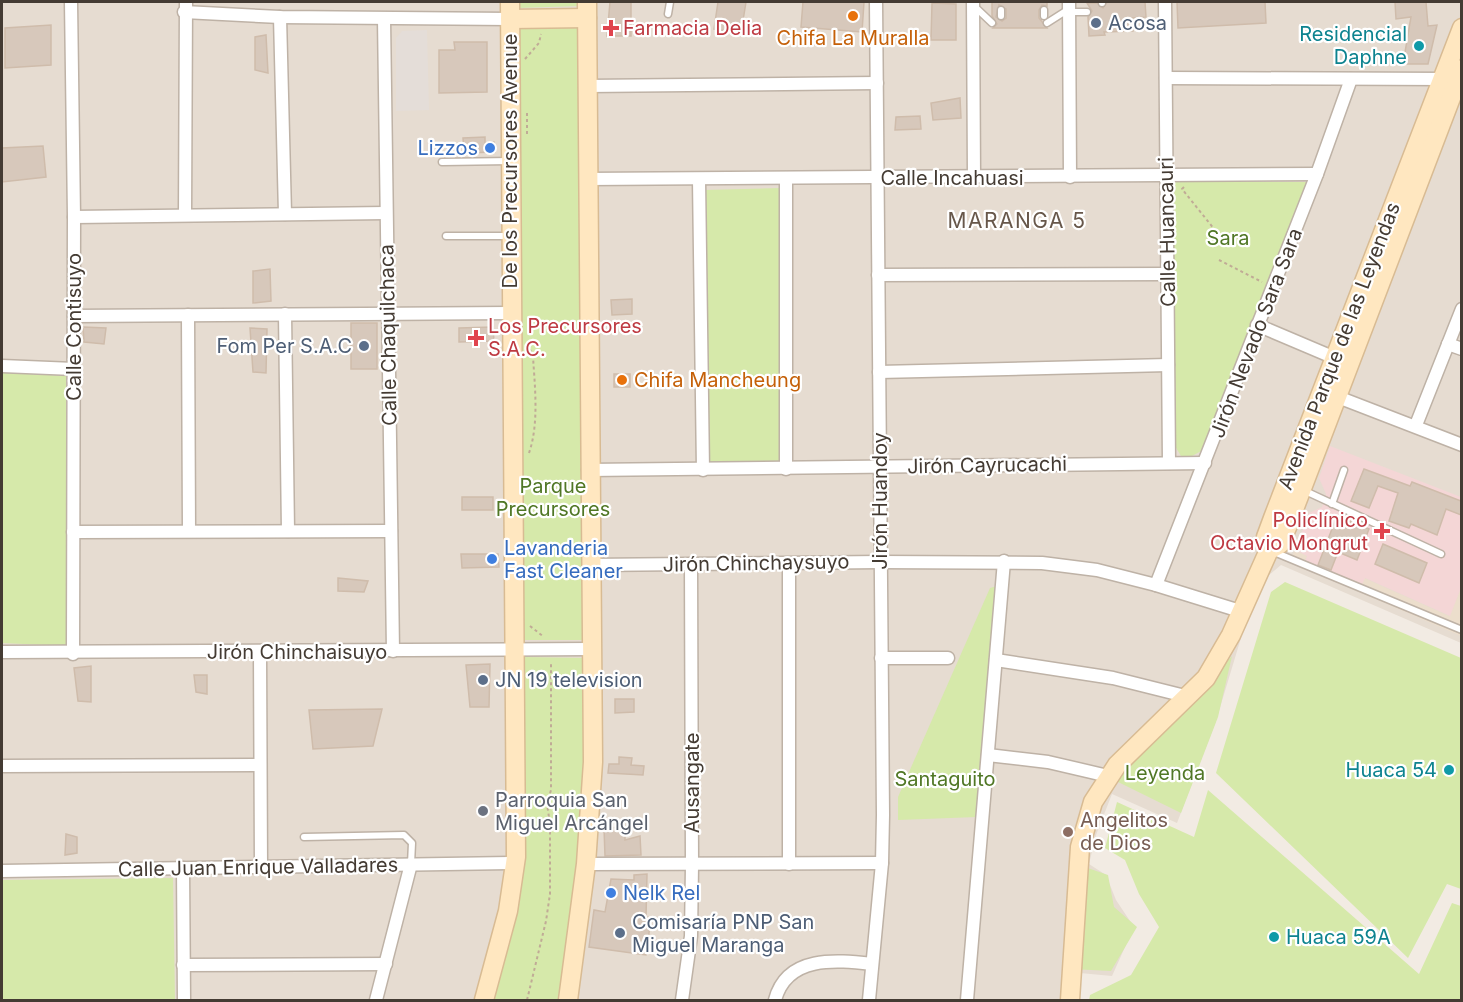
<svg xmlns="http://www.w3.org/2000/svg" width="1463" height="1002" font-family="Inter,sans-serif">
<style>
.residential{fill:#e6dcd1}
.industrial{fill:#e4ddd8}
.education{fill:#ecdecc}
.medical{fill:#f4d6d6}
.green{fill:#d6e9aa}
.building{fill:#d7c8bb;stroke:#cfbcab;stroke-width:1.5;fill-rule:evenodd}
.lines{fill:none;stroke-linecap:round;stroke-linejoin:round}
.lane-casing{stroke:#beb2a6;stroke-width:9}
.street-casing{stroke:#beb2a6;stroke-width:15}
.secondary-casing{stroke:#d8bb93;stroke-width:21}
.path{stroke:#c0ab96;stroke-width:2;stroke-dasharray:3 3;stroke-linecap:butt}
.lane{stroke:#fff;stroke-width:6}
.street{stroke:#fff;stroke-width:12}
.secondary{stroke:#ffe7c0;stroke-width:18}
.food-dot{fill:#e8710a;stroke:#fff;stroke-width:2}
.service-dot{fill:#5c6f8a;stroke:#fff;stroke-width:2}
.health-dot{fill:#e0444e;stroke:#fff;stroke-width:2}
.culture-dot{fill:#0f9aa8;stroke:#fff;stroke-width:2}
.shop-dot{fill:#3f7fe0;stroke:#fff;stroke-width:2}
.worship-dot{fill:#6b7280;stroke:#fff;stroke-width:2}
.education-dot{fill:#8d6e63;stroke:#fff;stroke-width:2}
.labels{text-anchor:middle;stroke-width:4.5;stroke-linejoin:round;paint-order:stroke}
.service-label{font-size:20px;fill:#4e5e75;stroke:#fff;text-anchor:start}
.health-label{font-size:20px;fill:#be3a42;stroke:#fff;text-anchor:start}
.culture-label{font-size:20px;fill:#0d838f;stroke:#fff;text-anchor:end}
.food-label{font-size:20px;fill:#c56008;stroke:#fff}
.shop-label{font-size:20px;fill:#366cbe;stroke:#fff;text-anchor:start}
.street-label{font-size:20px;fill:#443b33;stroke:#fff}
.park-label{font-size:20px;fill:#507725;stroke:#fff}
.worship-label{font-size:20px;fill:#5b616d;stroke:#fff;text-anchor:start}
.education-label{font-size:20px;fill:#785e54;stroke:#fff;text-anchor:start}
.neighbourhood-label{font-size:21px;letter-spacing:1.5px;fill:#67574a;stroke:#fff}
</style>
<rect width="100%" height="100%" fill="#f2ebe3"/>
<!-- residential -->
<path class="residential" d="M2 2H1461V643L1281 565 1257 585 1215 724 1177 823 1112 794 1096 835 1089 864 1106 875 1116 900 1134 927 1112 976 1080 973 1078 1000H2Z"/>
<!-- industrial -->
<path class="industrial" d="M427 30 429 110 396 111V38L402 31Z"/>
<!-- education -->
<path class="education" d="M1295 550 1307 556 1304 563 1361 586 1364 578 1449 616 1461 588V636L1290 562Z"/>
<!-- medical -->
<path class="medical" d="M1330 446 1461 497V588L1450 616 1365 578 1361 587 1304 564 1307 556 1295 550 1309 513 1322 507 1326 494 1319 478Z"/>
<!-- green -->
<g class="green">
<path d="M516 2H581V6L516 8Z"/>
<path d="M517 28H581L586 640H521Z"/>
<path d="M1176 182H1310L1203 450 1192 456H1181L1175 446 1172 187Z"/>
<path d="M782 188 781 463 708 462 704 190Z"/>
<path d="M2 372 66 376 67 646 2 643Z"/>
<path d="M1285 582 1461 658V889L1447 884 1408 958 1216 773 1271 592Z"/>
<path d="M997 586 977 817 898 820V797L990 588Z"/>
<path d="M1232 656 1218 717 1181 813 1116 781Z"/>
<path d="M522 657 586 658 584 861 562 1000H487L521 874Z"/>
<path d="M1208 790 1419 974 1452 903 1461 906V1000H1089L1090 995 1131 975 1159 927 1139 894 1125 860 1105 848 1117 802 1194 837Z"/>
<path d="M1079 865 1108 875 1114 907 1137 927 1111 971 1071 969Z"/>
<path d="M173 878 175 1000H2V880Z"/>
</g>
<!-- building -->
<g class="building">
<path d="M610 2H631V36H607Z"/>
<path d="M718 2H746L741 33 714 29Z"/>
<path d="M803 2H864L862 32 801 27Z"/>
<path d="M992 2H1047V6L1042 5 1039 10V18L1047 28H993L997 24 992 16ZM999 5 1006 9V18L1002 21 996 17Z"/>
<path d="M1107 2H1145L1146 17 1132 18 1133 31 1104 32 1105 35 1089 36 1088 17 1092 11 1087 3H1097L1103 8Z"/>
<path d="M1177 2H1265L1266 23 1178 28Z"/>
<path d="M1395 2H1426L1428 26 1437 25 1428 64H1403L1411 17 1396 19Z"/>
<path d="M932 3 956 4V40H931Z"/>
<path d="M51 25V65L5 68V28Z"/>
<path d="M266 35 268 73 255 70V37Z"/>
<path d="M454 42H487V92L439 93V50H455Z"/>
<path d="M960 98 961 118 933 120 931 103Z"/>
<path d="M920 116 921 129 895 130 896 117Z"/>
<path d="M485 137V143L494 142 495 152 464 153 463 138Z"/>
<path d="M43 146 46 177 2 182V148Z"/>
<path d="M270 269 271 301 253 303V271Z"/>
<path d="M632 299V314L612 315 611 300Z"/>
<rect x="351" y="323" width="26" height="46"/>
<path d="M83 327 106 328 104 344 84 342Z"/>
<path d="M493 327 494 341 459 342V328Z"/>
<path d="M250 328 267 329 266 373 253 372Z"/>
<rect x="614" y="374" width="16" height="13"/>
<path d="M1364 469 1410 486 1412 482 1461 501V515L1446 509 1437 535 1411 524 1409 528 1389 521 1398 493 1378 486 1369 508 1351 501Z"/>
<rect x="462" y="497" width="31" height="13"/>
<path d="M1337 516 1369 529 1357 560 1338 552 1331 570 1318 565Z"/>
<path d="M1383 544 1427 563 1419 583 1375 564Z"/>
<path d="M461 554H498L499 567 462 568Z"/>
<path d="M338 578 368 581 364 592 338 591Z"/>
<path d="M490 664 489 707H470L466 665Z"/>
<path d="M91 666V702L78 701 74 668Z"/>
<path d="M194 675H207V694L196 692Z"/>
<path d="M615 699H634V712L615 713Z"/>
<path d="M382 709 373 746 313 749 309 710Z"/>
<path d="M619 757 632 758 631 765 644 766 643 775 608 773 609 764H619Z"/>
<path d="M625 827V840L640 836 641 855 605 856 604 828Z"/>
<path d="M66 834 77 837V853L65 855Z"/>
<path d="M647 874 646 917 651 918 646 955 589 947 594 910 605 912 611 879 634 880V875Z"/>
</g>
<g class="lines">
<!-- lane casing -->
<g class="lane-casing">
<g id="lane">
<path d="M1102 2V3"/>
<path d="M974 6 992 23"/>
<path d="M1001 10V16"/>
<path d="M1069 12H1087"/>
<path d="M668 14 670 2"/>
<path d="M1044 16V10"/>
<path d="M1047 23 1069 9"/>
<path d="M442 162 510 161"/>
<path d="M446 236H508"/>
<path d="M1303 490 1441 554"/>
<path d="M1332 504 1344 470"/>
<path d="M1274 552 1462 630"/>
<path d="M304 837 404 835 412 843 411 864"/>
</g>
</g>
<!-- street casing -->
<g class="street-casing">
<g id="street">
<path d="M71 2 74 217 73 654"/>
<path d="M973 2 974 178"/>
<path d="M1069 2 1070 177"/>
<path d="M1165 2 1169 463"/>
<path d="M184 12 280 17 510 19"/>
<path d="M280 17 285 214"/>
<path d="M384 19 393 651"/>
<path d="M1166 78 1447 79"/>
<path d="M587 86 877 83"/>
<path d="M587 179 1317 174"/>
<path d="M786 179V469"/>
<path d="M699 180 703 470"/>
<path d="M185 215 186 2"/>
<path d="M74 217 386 213"/>
<path d="M878 275 1168 274"/>
<path d="M285 314 288 531"/>
<path d="M188 315 189 531"/>
<path d="M74 316 510 313"/>
<path d="M1257 325 1342 361"/>
<path d="M1448 344 1462 349"/>
<path d="M2 366 74 369"/>
<path d="M879 372 1168 365"/>
<path d="M1330 394 1462 445"/>
<path d="M1416 425 1462 309"/>
<path d="M588 470 1205 463"/>
<path d="M73 532 391 531"/>
<path d="M590 565 880 562 1042 563 1097 570 1156 585 1240 611"/>
<path d="M1156 585 1317 174 1351 79"/>
<path d="M2 652 592 649"/>
<path d="M260 652 261 867"/>
<path d="M881 658H948"/>
<path d="M996 660 1113 678 1189 697"/>
<path d="M988 755 1048 762 1108 776"/>
<path d="M2 766 260 765"/>
<path d="M586 864 882 863"/>
<path d="M789 864V564"/>
<path d="M183 868 184 1000"/>
<path d="M2 871 515 863"/>
<path d="M183 965 386 964"/>
<path d="M376 1000 411 864"/>
<path d="M682 1000 691 936 692 865 691 564"/>
<path d="M775 1000C787 955 836 960 872 964"/>
<path d="M869 1000 882 863 883 815 876 2"/>
<path d="M967 1000 1004 561"/>
</g>
</g>
<!-- secondary casing -->
<g class="secondary-casing">
<g id="secondary">
<path d="M510 19 587 18"/>
<path d="M1269 550 1266 537 1273 518 1462 28"/>
<path d="M1269 550 1280 544 1288 525 1462 69"/>
<path d="M484 1000 508 911 516 857 510 2"/>
<path d="M568 1000 586 864 593 762 587 2"/>
<path d="M1070 1000 1080 847 1093 802 1117 765 1206 678 1231 635 1269 550"/>
</g>
</g>
<!-- path -->
<g class="path">
<path d="M525 59 539 43 541 34"/>
<path d="M527 134V110"/>
<path d="M1184 187 1182 189 1219 235"/>
<path d="M1219 260 1262 282"/>
<path d="M529 453C539 424 535 388 533 357L529 347"/>
<path d="M530 626 544 637"/>
<path d="M2 963H3"/>
<path d="M527 1000 546 921 550 894V824L547 804 551 790V662"/>
</g>
<!-- lane -->
<use href="#lane" class="lane"/>
<!-- street -->
<use href="#street" class="street"/>
<!-- secondary -->
<use href="#secondary" class="secondary"/>
</g>
<!-- markers -->
<g class="food-dot">
<circle cx="853" cy="16" r="6"/>
<circle cx="622" cy="380" r="6"/>
</g>
<g class="service-dot">
<circle cx="1096" cy="23" r="6"/>
<circle cx="364" cy="346" r="6"/>
<circle cx="483" cy="680" r="6"/>
<circle cx="620" cy="933" r="6"/>
</g>
<g class="health-dot">
<path d="M608 19h6v6h6v6h-6v6h-6v-6h-6v-6h6z"/>
<path d="M473 329h6v6h6v6h-6v6h-6v-6h-6v-6h6z"/>
<path d="M1379 522h6v6h6v6h-6v6h-6v-6h-6v-6h6z"/>
</g>
<g class="culture-dot">
<circle cx="1419" cy="46" r="6"/>
<circle cx="1449" cy="770" r="6"/>
<circle cx="1274" cy="937" r="6"/>
</g>
<g class="shop-dot">
<circle cx="490" cy="148" r="6"/>
<circle cx="492" cy="559" r="6"/>
<circle cx="611" cy="893" r="6"/>
</g>
<circle class="worship-dot" cx="483" cy="811" r="6"/>
<circle class="education-dot" cx="1068" cy="832" r="6"/>
<g class="labels">
<!-- service labels -->
<g class="service-label">
<text x="1108" y="30">Acosa</text>
<text x="352" y="353" text-anchor="end">Fom Per S.A.C</text>
<text x="495" y="687">JN 19 television</text>
<text x="632" y="929">Comisaría PNP San<tspan x="632" dy="23">Miguel Maranga</tspan></text>
</g>
<!-- health labels -->
<g class="health-label">
<text x="623" y="35">Farmacia Delia</text>
<text x="488" y="333">Los Precursores<tspan x="488" dy="23">S.A.C.</tspan></text>
<text x="1368" y="527" text-anchor="end">Policlínico<tspan x="1368" dy="23">Octavio Mongrut</tspan></text>
</g>
<!-- culture labels -->
<g class="culture-label">
<text x="1407" y="41">Residencial<tspan x="1407" dy="23">Daphne</tspan></text>
<text x="1437" y="777">Huaca 54</text>
<text x="1286" y="944" text-anchor="start">Huaca 59A</text>
</g>
<!-- food labels -->
<g class="food-label">
<text x="853" y="45">Chifa La Muralla</text>
<text x="634" y="387" text-anchor="start">Chifa Mancheung</text>
</g>
<!-- shop labels -->
<g class="shop-label">
<text x="478" y="155" text-anchor="end">Lizzos</text>
<text x="504" y="555">Lavanderia<tspan x="504" dy="23">Fast Cleaner</tspan></text>
<text x="623" y="900">Nelk Rel</text>
</g>
<!-- street labels -->
<g class="street-label">
<text transform="translate(510 161) rotate(-90)" y="7">De los Precursores Avenue</text>
<text x="952" y="185">Calle Incahuasi</text>
<text transform="translate(1167 232) rotate(-91)" y="7">Calle Huancauri</text>
<text transform="translate(74 327) rotate(-90)" y="7">Calle Contisuyo</text>
<text transform="translate(1256 333) rotate(-69)" y="7">Jirón Nevado Sara Sara</text>
<text transform="translate(388 335) rotate(-91)" y="7">Calle Chaquilchaca</text>
<text transform="translate(1339 346) rotate(-69)" y="7">Avenida Parque de las Leyendas</text>
<text transform="translate(987 465) rotate(-1)" y="7">Jirón Cayrucachi</text>
<text transform="translate(880 501) rotate(-90)" y="7">Jirón Huandoy</text>
<text transform="translate(756 563) rotate(-1)" y="7">Jirón Chinchaysuyo</text>
<text x="297" y="659">Jirón Chinchaisuyo</text>
<text transform="translate(692 783) rotate(-90)" y="7">Ausangate</text>
<text transform="translate(258 867) rotate(-1)" y="7">Calle Juan Enrique Valladares</text>
</g>
<!-- park labels -->
<g class="park-label">
<text x="1228" y="245">Sara</text>
<text x="553" y="493">Parque<tspan x="553" dy="23">Precursores</tspan></text>
<text x="1165" y="780">Leyenda</text>
<text x="945" y="786">Santaguito</text>
</g>
<!-- worship labels -->
<g class="worship-label">
<text x="495" y="807">Parroquia San<tspan x="495" dy="23">Miguel Arcángel</tspan></text>
</g>
<!-- education labels -->
<g class="education-label">
<text x="1080" y="827">Angelitos<tspan x="1080" dy="23">de Dios</tspan></text>
</g>
<!-- neighbourhood labels -->
<g class="neighbourhood-label">
<text x="1017" y="228">MARANGA 5</text>
</g>
</g>
<!-- border -->
<rect width="1463" height="1002" fill="none" stroke="#443b33" stroke-width="6"/>
</svg>
